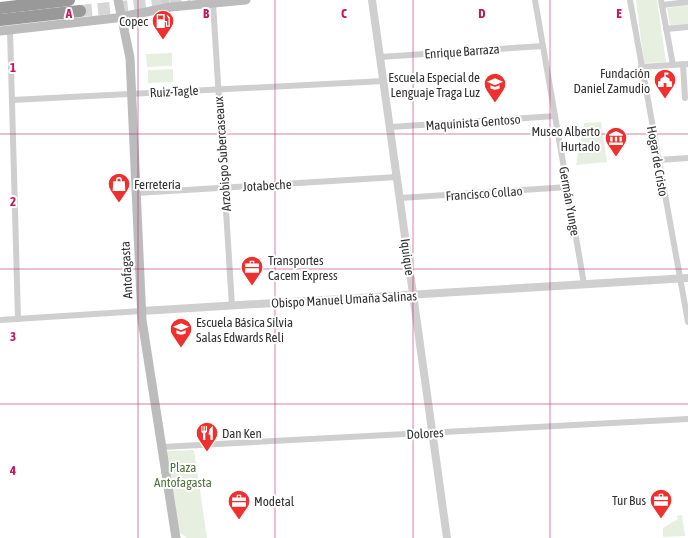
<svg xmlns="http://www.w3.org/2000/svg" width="688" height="538" font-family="'Asap Condensed',sans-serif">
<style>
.green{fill:#e7efe0}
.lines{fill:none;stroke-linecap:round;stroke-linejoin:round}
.motorway-tunnel{stroke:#d6d6d6;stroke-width:12;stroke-dasharray:12 6;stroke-linecap:butt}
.minor{stroke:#cfcfcf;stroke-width:6}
.tertiary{stroke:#cfcfcf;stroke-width:8}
.secondary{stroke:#bcbcbc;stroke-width:9}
.motorway{stroke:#999;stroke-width:12}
.grid{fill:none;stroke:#c2185b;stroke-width:1;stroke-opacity:0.55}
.labels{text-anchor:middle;stroke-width:4;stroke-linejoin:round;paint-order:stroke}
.poi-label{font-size:13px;fill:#323232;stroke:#fff;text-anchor:end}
.street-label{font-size:13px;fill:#323232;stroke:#fff}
.park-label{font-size:13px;fill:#51723c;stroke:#fff}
.grid-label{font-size:13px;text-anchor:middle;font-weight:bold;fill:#c2185b;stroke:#fff;stroke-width:4;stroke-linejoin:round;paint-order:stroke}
</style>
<rect width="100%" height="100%" fill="#fff"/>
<!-- green -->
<g class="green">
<path d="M636 0H657L666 62 644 63Z"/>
<path d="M688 5V25L670 26 667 8Z"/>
<path d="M172 53V66L147 67 146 54Z"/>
<path d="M173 69V82L148 83V70Z"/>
<path d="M601 122 607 162 576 165 584 123Z"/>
<path d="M194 450 207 538H187L179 532 166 451Z"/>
<path d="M682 515 685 536 663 537V528L678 519 677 516Z"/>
</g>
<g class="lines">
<!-- motorway-tunnel -->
<path class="motorway-tunnel" d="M80 11 190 0"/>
<!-- minor -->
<g class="minor">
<path d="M535 0 584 284"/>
<path d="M630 0 688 322"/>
<path d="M661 0 673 65"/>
<path d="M213 3 232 306"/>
<path d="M662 5 688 2"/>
<path d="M666 29 688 27"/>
<path d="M10 30 18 319"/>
<path d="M380 57 543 46"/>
<path d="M683 64 685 98"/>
<path d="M641 67 688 64"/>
<path d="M12 100 384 81"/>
<path d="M391 127 555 116"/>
<path d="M658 160 688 158"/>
<path d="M136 193 397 177"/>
<path d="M400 198 568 187"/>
<path d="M0 320 142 311"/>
<path d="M162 447 688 419"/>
</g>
<!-- tertiary -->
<g class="tertiary">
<path d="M165 0 166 8"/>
<path d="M372 0 447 538"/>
<path d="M142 311 688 278"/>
</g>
<!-- secondary -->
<g class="secondary">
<path d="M118 0 130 58 142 320 176 538"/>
<path d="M0 31 116 18 171 7 246 0"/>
</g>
<!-- motorway -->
<g class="motorway">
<path d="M0 8 69 0"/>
<path d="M0 20 80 11"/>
</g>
</g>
<!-- grid -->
<path class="grid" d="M138 0V538M275 0V538M413 0V538M550 0V538M0 134H688M0 269H688M0 404H688"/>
<!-- icons -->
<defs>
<g id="fuel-pin" transform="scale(1.15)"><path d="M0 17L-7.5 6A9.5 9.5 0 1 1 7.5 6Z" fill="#ef302f" stroke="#fff"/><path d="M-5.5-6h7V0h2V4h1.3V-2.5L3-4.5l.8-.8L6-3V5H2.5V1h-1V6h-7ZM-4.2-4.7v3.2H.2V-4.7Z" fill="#fff"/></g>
<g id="civic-pin" transform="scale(1.15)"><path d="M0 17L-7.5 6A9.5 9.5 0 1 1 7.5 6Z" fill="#ef302f" stroke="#fff"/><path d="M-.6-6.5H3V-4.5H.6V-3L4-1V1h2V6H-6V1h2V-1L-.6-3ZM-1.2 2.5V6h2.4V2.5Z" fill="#fff"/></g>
<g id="school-pin" transform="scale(1.15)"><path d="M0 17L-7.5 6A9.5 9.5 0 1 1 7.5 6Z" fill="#ef302f" stroke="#fff"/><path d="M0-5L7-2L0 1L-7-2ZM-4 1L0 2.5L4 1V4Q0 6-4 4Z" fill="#fff"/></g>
<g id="museum-pin" transform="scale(1.15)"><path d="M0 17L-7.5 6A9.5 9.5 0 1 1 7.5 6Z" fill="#ef302f" stroke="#fff"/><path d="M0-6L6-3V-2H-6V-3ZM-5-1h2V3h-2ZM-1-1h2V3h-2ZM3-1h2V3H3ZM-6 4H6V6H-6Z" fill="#fff"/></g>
<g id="shop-pin" transform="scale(1.15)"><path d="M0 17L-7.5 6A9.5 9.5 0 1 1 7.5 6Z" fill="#ef302f" stroke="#fff"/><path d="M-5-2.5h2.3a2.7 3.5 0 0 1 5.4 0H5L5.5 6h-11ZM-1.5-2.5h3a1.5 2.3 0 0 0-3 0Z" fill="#fff"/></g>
<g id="office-pin" transform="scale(1.15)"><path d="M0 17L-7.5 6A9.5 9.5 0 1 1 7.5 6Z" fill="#ef302f" stroke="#fff"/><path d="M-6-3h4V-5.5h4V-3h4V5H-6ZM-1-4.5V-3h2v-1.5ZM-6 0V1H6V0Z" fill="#fff"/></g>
<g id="restaurant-pin" transform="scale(1.15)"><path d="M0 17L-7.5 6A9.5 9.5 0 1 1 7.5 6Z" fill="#ef302f" stroke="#fff"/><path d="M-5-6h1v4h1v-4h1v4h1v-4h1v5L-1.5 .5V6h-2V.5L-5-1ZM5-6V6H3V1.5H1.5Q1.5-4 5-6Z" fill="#fff"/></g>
</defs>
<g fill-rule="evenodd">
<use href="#fuel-pin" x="163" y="21"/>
<use href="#civic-pin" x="665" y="80"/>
<use href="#school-pin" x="495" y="84"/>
<use href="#museum-pin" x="616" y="138"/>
<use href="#shop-pin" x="119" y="184"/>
<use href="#office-pin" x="252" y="267"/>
<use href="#school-pin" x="181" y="329"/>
<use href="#restaurant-pin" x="207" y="433"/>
<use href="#office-pin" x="661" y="500"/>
<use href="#office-pin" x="239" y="501"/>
</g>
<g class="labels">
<!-- poi labels -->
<g class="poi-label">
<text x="148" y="26">Copec</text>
<text x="650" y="78">Fundación<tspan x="650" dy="15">Daniel Zamudio</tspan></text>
<text x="480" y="82">Escuela Especial de<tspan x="480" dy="15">Lenguaje Traga Luz</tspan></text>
<text x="600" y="136">Museo Alberto<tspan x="600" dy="15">Hurtado</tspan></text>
<text x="134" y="189" text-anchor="start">Ferretería</text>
<text x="268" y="265" text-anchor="start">Transportes<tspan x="268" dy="15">Cacem Express</tspan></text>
<text x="196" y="327" text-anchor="start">Escuela Básica Silvia<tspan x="196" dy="15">Salas Edwards Reli</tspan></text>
<text x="222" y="438" text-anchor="start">Dan Ken</text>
<text x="646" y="505">Tur Bus</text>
<text x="254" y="506" text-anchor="start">Modetal</text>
</g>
<!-- street labels -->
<g class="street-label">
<text transform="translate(462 51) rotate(-4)" y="5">Enrique Barraza</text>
<text transform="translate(174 91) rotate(-3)" y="5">Ruiz-Tagle</text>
<text transform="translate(473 122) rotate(-4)" y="5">Maquinista Gentoso</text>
<text transform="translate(222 154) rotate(-94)" y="5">Arzobispo Subercaseaux</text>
<text transform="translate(658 161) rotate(80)" y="5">Hogar de Cristo</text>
<text transform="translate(267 185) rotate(-3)" y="5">Jotabeche</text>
<text transform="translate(484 193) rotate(-4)" y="5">Francisco Collao</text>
<text transform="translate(570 201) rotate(80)" y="5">Germán Yunge</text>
<text transform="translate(408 257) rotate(82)" y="5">Iquique</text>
<text transform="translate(126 270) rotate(-93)" y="5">Antofagasta</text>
<text transform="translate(344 299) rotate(-3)" y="5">Obispo Manuel Umaña Salinas</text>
<text transform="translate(425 433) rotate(-3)" y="5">Dolores</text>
</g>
<!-- park labels -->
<g class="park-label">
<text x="183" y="472">Plaza<tspan x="183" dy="15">Antofagasta</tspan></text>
</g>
</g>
<g class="grid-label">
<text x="69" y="18">A</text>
<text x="206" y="18">B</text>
<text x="344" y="18">C</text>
<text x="482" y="18">D</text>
<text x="619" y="18">E</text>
<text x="13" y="72">1</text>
<text x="13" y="206">2</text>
<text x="13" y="341">3</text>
<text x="13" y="475">4</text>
</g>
</svg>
